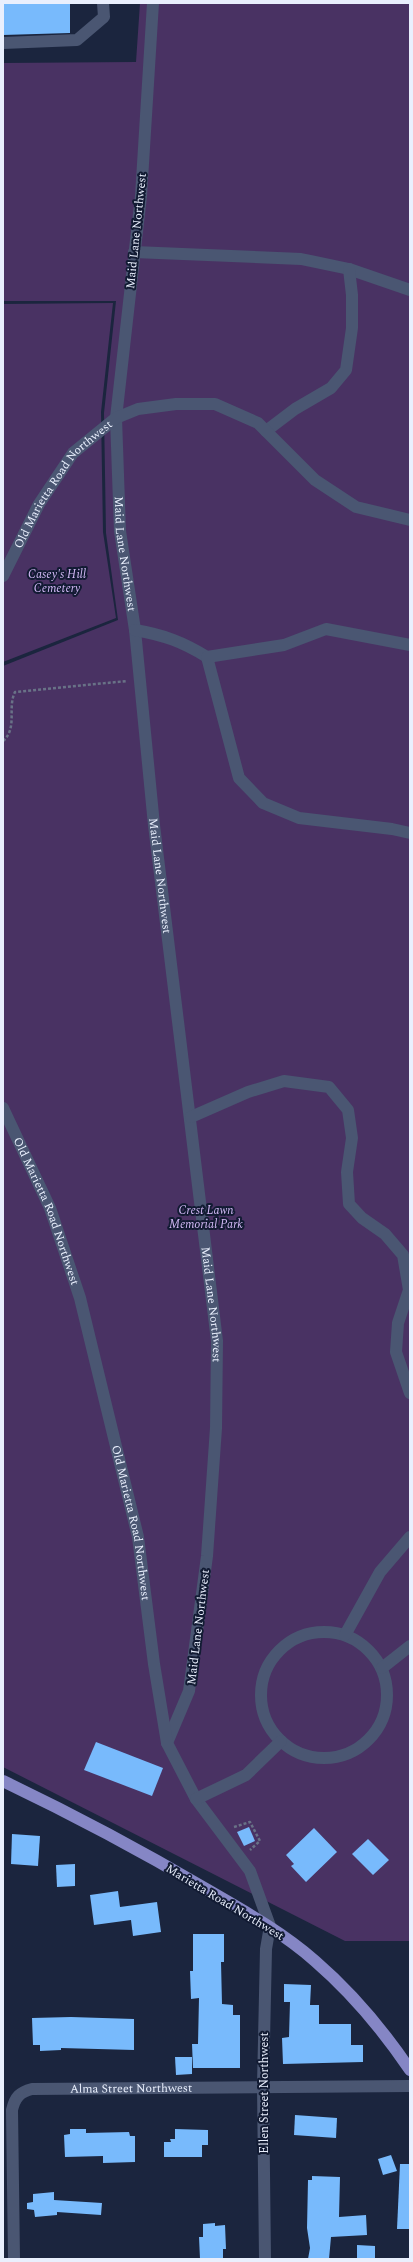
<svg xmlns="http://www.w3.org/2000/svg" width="413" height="2262" font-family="Spectral,serif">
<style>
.green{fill:#493263}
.building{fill:#78bafc}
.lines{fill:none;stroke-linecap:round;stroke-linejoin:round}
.path{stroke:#697287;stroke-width:2.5;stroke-dasharray:3 2;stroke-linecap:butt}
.minor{stroke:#4a5672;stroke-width:12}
.major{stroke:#8586c5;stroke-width:12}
.labels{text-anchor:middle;stroke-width:4;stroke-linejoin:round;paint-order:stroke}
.street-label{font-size:12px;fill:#e9effd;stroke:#121b33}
.park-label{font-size:12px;font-style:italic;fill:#d3b9f6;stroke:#121b33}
</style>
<rect width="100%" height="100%" fill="#1b253e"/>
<!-- green -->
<g class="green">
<path d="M140 3H410V1941H345L3 1767V666L118 620 106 533 104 413 116 301H3V63L136 62Z"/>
<path d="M113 303 101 412 103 532 116 618 3 662V304Z"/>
</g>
<!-- building -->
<g class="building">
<path d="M3 3H70V33L3 35Z"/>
<path d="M96 1742 163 1768 152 1796 84 1770Z"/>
<path d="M249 1827 255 1841 244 1846 237 1832Z"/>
<path d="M314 1828 337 1852 306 1882 291 1866 294 1864 286 1855Z"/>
<path d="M12 1834 40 1836 38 1866 11 1864Z"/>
<path d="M368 1839 389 1860 373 1875 352 1854Z"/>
<path d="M75 1864V1886L57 1887 56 1865Z"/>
<path d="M118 1891 120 1907 157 1902 161 1932 133 1936 131 1920 94 1925 90 1895Z"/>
<path d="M193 1934H224V1962H221L222 2004 233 2005V2015H240V2068H193L192 2044H198L199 1998 191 1999 190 1971H193Z"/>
<path d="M284 1984 311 1985 310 2005H319V2024H351V2045H363V2062L283 2064 282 2038 289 2037 290 2002H284Z"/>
<path d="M71 2017 134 2019V2050L61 2048V2050L40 2051V2045H33L32 2018Z"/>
<path d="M175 2057H192V2074L176 2075Z"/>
<path d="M295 2115 337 2118 336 2138 294 2135Z"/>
<path d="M70 2129H86V2133L129 2132 130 2136H135V2162L103 2163V2156L65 2157 64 2135 70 2134Z"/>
<path d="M175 2129 208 2130V2145H202V2157H164V2142H171L170 2139H175Z"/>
<path d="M391 2155 397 2171 383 2175 378 2159Z"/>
<path d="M400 2164H410V2229H397Z"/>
<path d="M312 2176 340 2177 339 2217 366 2215 367 2235 331 2237 329 2259H308L310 2248 307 2228 308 2180H312Z"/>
<path d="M54 2192V2200L102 2203 101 2215 57 2212V2215L35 2217 34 2210 27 2209V2203L33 2202V2194Z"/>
<path d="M215 2223V2226L225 2225 226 2249H223V2259H200L199 2237H203V2224Z"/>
<path d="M357 2245 375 2246V2259H357Z"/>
</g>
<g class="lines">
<!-- path -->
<g class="path">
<path d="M3 741C18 728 7 708 15 692L127 681"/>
<path d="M234 1827 250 1822 260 1841 250 1850"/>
</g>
<!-- minor -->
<g class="minor">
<path id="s1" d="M153 3 141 196 116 418 120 531 135 630 154 825 217 1341 216 1428 207 1556 189 1691 167 1743"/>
<path d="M3 43 77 40 104 17 103 3"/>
<path d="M134 252 301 259 349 269 410 290"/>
<path d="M266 431 295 409 331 388 346 370 352 328V295L349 269"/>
<path id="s2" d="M3 576 39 504 73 453 116 418 138 409 176 404H215L258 423 315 480 356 507 410 520"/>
<path d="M135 630C164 635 183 642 207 657"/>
<path d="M410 645 326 629 284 645 207 657 239 778 263 803 299 818 392 829 410 833"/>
<path id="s3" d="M3 1108 50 1208 80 1298 138 1537 154 1664 167 1743 196 1799 250 1871 270 1926 266 1949 263 2086 265 2259"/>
<path d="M191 1117 248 1092 284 1081 329 1087 348 1110 352 1138 347 1172 349 1204 362 1218 385 1234 403 1255 409 1290 398 1323 396 1352 410 1393"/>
<circle cx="324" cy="1695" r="63"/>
<path d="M345 1635 380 1572 410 1537"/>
<path d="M382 1668 410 1646"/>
<path d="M196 1799 246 1775 281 1741"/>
<path id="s4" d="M14 2259 12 2110C15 2097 20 2092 32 2089L410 2086"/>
</g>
<!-- major -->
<path class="major" d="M3 1781C72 1814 140 1850 206 1889 244 1911 282 1932 315 1961 352 1993 383 2030 410 2070"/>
</g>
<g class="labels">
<!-- street labels -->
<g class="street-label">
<text transform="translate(136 231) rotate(-84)" y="4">Maid Lane Northwest</text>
<text dy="4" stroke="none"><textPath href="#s2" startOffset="111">Old Marietta Road Northwest</textPath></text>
<text dy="4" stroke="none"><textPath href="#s1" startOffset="553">Maid Lane Northwest</textPath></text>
<text dy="4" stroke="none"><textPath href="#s1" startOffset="877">Maid Lane Northwest</textPath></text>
<text dy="4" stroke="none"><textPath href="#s3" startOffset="112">Old Marietta Road Northwest</textPath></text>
<text dy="4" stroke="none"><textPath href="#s1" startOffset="1309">Maid Lane Northwest</textPath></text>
<text dy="4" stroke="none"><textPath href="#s3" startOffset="436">Old Marietta Road Northwest</textPath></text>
<text transform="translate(198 1627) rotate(-83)" y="4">Maid Lane Northwest</text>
<text transform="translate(225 1902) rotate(31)" y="4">Marietta Road Northwest</text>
<text dy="4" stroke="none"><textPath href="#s4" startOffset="279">Alma Street Northwest</textPath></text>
<text transform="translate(264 2093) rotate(-90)" y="4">Ellen Street Northwest</text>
</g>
<!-- park labels -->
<g class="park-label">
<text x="57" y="578">Casey's Hill<tspan x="57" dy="14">Cemetery</tspan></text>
<text x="206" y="1214">Crest Lawn<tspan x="206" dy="14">Memorial Park</tspan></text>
</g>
</g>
<!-- border -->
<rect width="413" height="2262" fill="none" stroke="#e9effd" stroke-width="8"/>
</svg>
